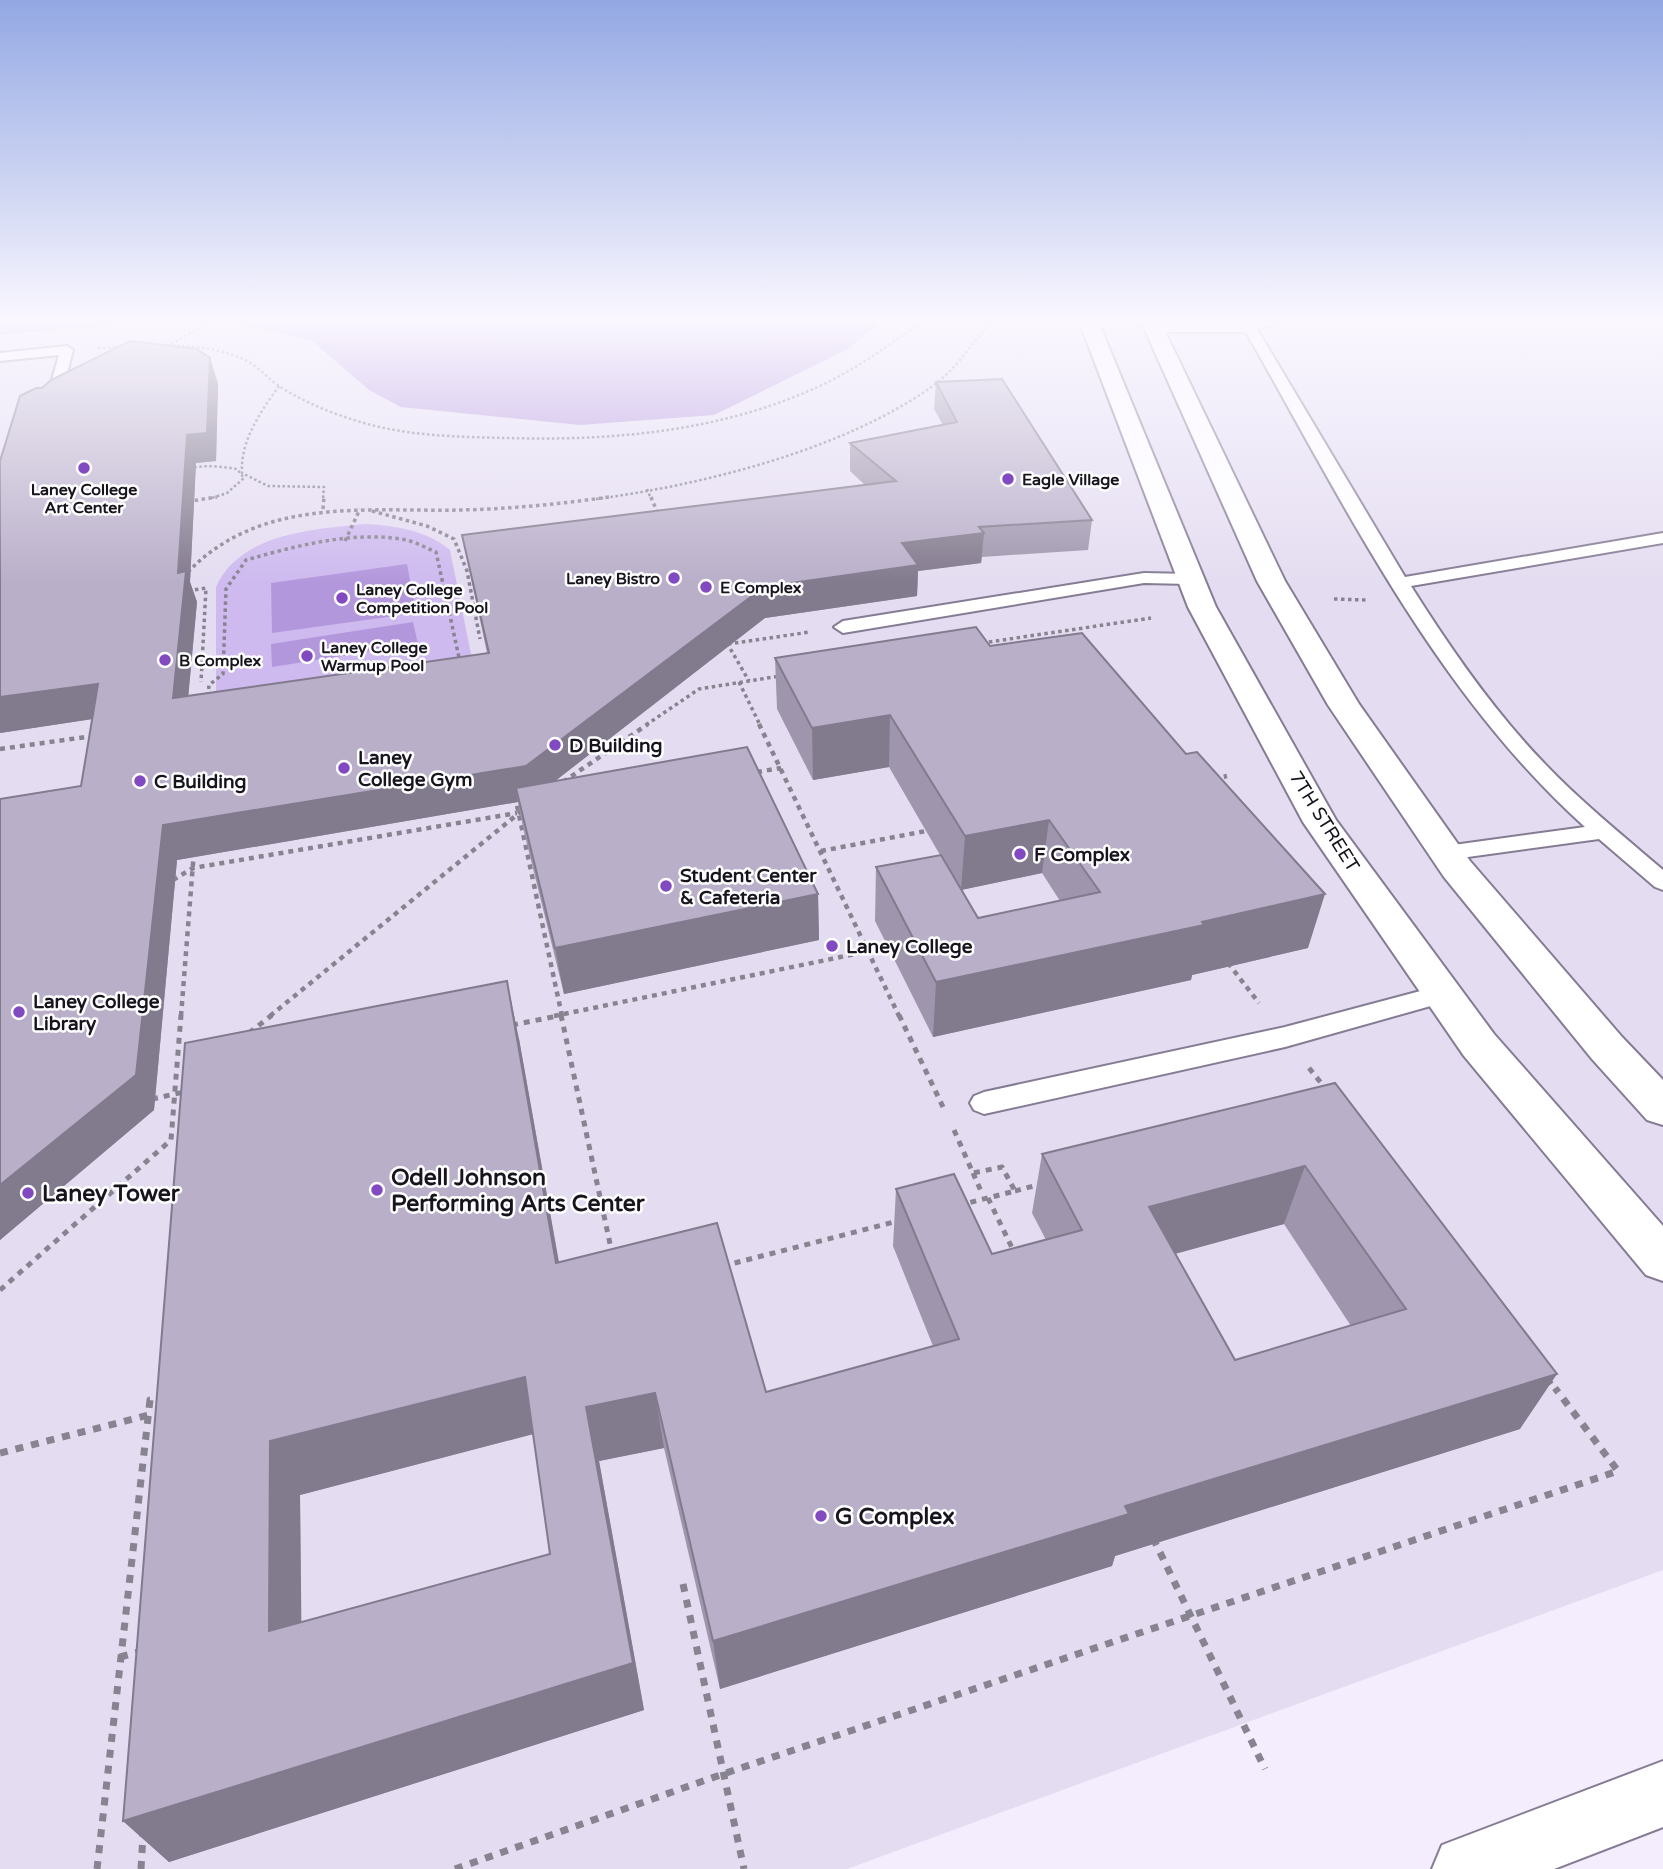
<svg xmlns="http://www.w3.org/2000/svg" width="1663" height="1869" font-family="'Varela Round',sans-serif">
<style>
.built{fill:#e4ddf1}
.green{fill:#cebaef}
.water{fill:#b397dc}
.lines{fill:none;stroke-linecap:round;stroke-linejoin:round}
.lane-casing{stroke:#857c94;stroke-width:4}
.secondary-casing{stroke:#857c94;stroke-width:4}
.path-far4{stroke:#888390;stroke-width:2.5;stroke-dasharray:2.5 2.5;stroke-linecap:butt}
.path-far3{stroke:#888390;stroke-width:3.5;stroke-dasharray:3.5 3.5;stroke-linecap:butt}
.path-far2{stroke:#888390;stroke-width:4.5;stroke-dasharray:5 5;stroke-linecap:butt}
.path-far1{stroke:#888390;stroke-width:5;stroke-dasharray:6 6;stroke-linecap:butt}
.path{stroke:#888390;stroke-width:7;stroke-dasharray:8 8;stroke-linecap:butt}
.lane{fill:#fff;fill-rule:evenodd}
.secondary{fill:#fff;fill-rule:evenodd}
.wall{fill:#9f96ad;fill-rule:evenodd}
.shaded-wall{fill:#827a8d}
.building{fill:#b9afc9;stroke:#827a8d;stroke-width:2;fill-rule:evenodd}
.poi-dot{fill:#824ac1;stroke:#fefefe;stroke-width:2.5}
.labels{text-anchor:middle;stroke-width:5;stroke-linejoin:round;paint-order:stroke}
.far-poi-label{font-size:16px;font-weight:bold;fill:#17141d;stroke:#fefefe;text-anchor:start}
.poi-label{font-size:19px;font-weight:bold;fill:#17141d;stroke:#fefefe;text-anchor:start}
.street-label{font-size:19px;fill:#17141d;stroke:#fefefe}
.near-poi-label{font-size:23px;font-weight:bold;fill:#17141d;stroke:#fefefe;text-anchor:start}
</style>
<rect width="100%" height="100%" fill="#f3edfe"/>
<!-- built -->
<path class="built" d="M0 321H1663V1570L847 1869H0Z"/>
<!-- green -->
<path class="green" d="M366 524C396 526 426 530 450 550L474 669 216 709V587C240 533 314 529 366 524Z"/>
<!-- water -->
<g class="water">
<path d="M0 321H152L0 335Z"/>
<path d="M166 321H883L846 350 714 415 580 425 401 407 369 390 312 341 240 324Z"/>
<path d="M407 564 416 613 272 633 271 583Z"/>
<path d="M413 622 418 644 272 667 271 644Z"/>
</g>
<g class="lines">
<!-- lane casing -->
<g class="lane-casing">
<g id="lane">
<path d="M1253 321H1283L1257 329 1405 577 1663 533V543L1411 586C1450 648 1493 710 1543 762 1580 801 1622 835 1663 870V890L1655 887 1599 839 1446 860 1438 858 1435 853 1438 848 1446 846 1585 827C1435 692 1344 504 1246 332H1154L1148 328 1154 324H1248Z"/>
<path d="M67 346 73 350 58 408 51 412 44 408 59 355 0 361V353Z"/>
<path d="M1144 573 1190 574 1199 579 1190 584 1144 583 843 633 834 627 843 621Z"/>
<path d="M1443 985 1452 988 1456 994 1452 1000 1285 1047 984 1114 974 1110 970 1103 974 1096 984 1092 1285 1027Z"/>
</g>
</g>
<!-- secondary casing -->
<g class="secondary-casing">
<g id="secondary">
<path d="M1079 321H1098L1216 607 1336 820 1494 1034 1663 1226V1281L1646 1275 1464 1056 1303 822 1188 607Z"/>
<path d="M1141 321H1160L1285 581 1359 704 1470 861 1622 1037 1663 1080V1125L1647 1120 1592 1059 1444 877 1328 705 1257 581Z"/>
<path d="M1663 1761V1827L1554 1869H1432L1442 1845Z"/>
</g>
</g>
<!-- path-far4 -->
<g class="path-far4">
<path d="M171 344 210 321"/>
<path d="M157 345C186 345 218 347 245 360 258 366 267 378 279 386 300 400 326 411 351 419 401 436 456 437 508 438 616 441 725 431 824 384 859 367 891 344 922 321"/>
<path d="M98 348 120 347"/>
<path d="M279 386C261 411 240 441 242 473L268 486 324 487 323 499"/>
<path d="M647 489 651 499"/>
<path d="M175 499 158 493 155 486C177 464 208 464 237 469L244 478 227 493 209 499"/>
<path d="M596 499C702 485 842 450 930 388 955 371 972 343 992 321"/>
</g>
<!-- path-far3 -->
<g class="path-far3">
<path d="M167 497 191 501 217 497"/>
<path d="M651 497 658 514"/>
<path d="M323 509 324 497"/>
<path d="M372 511 427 526 454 539 467 571 480 639"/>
<path d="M345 541 360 509"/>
<path d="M188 572C261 496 366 512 460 510 510 509 560 504 609 497"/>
<path d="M188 591 206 588 201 682"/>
<path d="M1334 599 1366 600"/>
<path d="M727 643 749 681"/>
<path d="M982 643 1151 618"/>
<path d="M728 644 810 632"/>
<path d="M739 682 760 725"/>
<path d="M208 696 209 685 223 674 226 589 246 560C296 546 354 530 406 540 416 542 426 548 436 552L460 662"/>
<path d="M646 725 699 689 780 676"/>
</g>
<!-- path-far2 -->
<g class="path-far2">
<path d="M759 724 899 1016"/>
<path d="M0 749 93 736"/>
<path d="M757 772 781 768"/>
<path d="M1214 779 1227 776"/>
<path d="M563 782 648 724"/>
<path d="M515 796 562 1016"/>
<path d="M821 851 926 831"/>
<path d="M173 880 193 868 517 813"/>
<path d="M1228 963 1259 1003"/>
<path d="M181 1016 194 851"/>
<path d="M270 1016 524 809"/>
<path d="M554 1016 870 951"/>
</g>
<!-- path-far1 -->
<g class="path-far1">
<path d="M561 1015 612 1253"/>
<path d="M899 1015 944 1109"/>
<path d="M512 1025 563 1015"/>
<path d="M249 1033 272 1015"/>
<path d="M1309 1068 1326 1089"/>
<path d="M152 1099 184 1092"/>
<path d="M954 1130 973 1173 1002 1167 1015 1191 964 1204"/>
<path d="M973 1173 981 1191"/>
<path d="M1015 1191 1041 1184"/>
<path d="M988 1198 1014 1252"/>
<path d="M723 1266 898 1221"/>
<path d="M0 1290 171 1140 181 1015"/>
<path d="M1548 1379 1556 1390"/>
</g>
<!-- path -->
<g class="path">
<path d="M0 1453 149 1415"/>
<path d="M1153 1538 1265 1769"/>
<path d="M683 1584 744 1869"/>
<path d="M120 1657 142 1651"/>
<path d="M97 1869 150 1400 160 1399"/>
<path d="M141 1869 143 1835"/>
<path d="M455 1869 723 1774 1618 1471 1555 1388"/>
</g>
<!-- lane -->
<use href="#lane" class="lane"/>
<!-- secondary -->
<use href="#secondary" class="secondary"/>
</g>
<!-- wall -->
<g class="wall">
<path d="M210 358 218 384 216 461 196 463 190 582 197 602 188 696 487 653 462 535 865 485 850 471V443L943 425 934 409 936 382 1092 520 1088 550 982 557 981 563 918 571 917 596 765 618 555 781 818 894 819 940 564 994 524 832 518 802 177 860 154 1110 0 1240V799L81 786 93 719 0 733V461L42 388Z"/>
<path d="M990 646 1308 948 1192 975 1191 980 933 1037 875 921 876 867 940 855 889 767 813 780 777 709 775 658ZM1042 873 1060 901 978 918 961 890Z"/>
<path d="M519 1039 559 1262 766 1392 933 1346 893 1246 896 1189 992 1254 1046 1240 1032 1213 1042 1154 1335 1083 1520 1429 1115 1556 1112 1566 720 1689 664 1448 599 1461 644 1710 169 1862 123 1821ZM1284 1224 1351 1326 1235 1360 1175 1254ZM533 1434 550 1554 301 1622 300 1495Z"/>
</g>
<!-- shaded-wall -->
<g class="shaded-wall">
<path d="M210 358 218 384 216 461 196 463 190 582 197 602 185 732 173 698 178 573 187 435Z"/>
<path d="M984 533 981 563 918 571 917 596 765 618 532 799 516 788 518 802 177 860 154 1110 0 1240V1185L163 825 764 587 902 543Z"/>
<path d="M98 684 112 716 0 733V697Z"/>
<path d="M890 715 889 767 813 780 812 728Z"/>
<path d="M1049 820 1042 873 961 890 965 836Z"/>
<path d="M818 894 819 940 564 994 555 948Z"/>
<path d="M1325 894 1308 948 1192 975 1191 980 933 1037 936 982Z"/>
<path d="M507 981 519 1039 569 1320 556 1263Z"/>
<path d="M1305 1166 1284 1224 1134 1265 1149 1207Z"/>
<path d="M1557 1374 1520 1429 1115 1556 1112 1566 720 1689 713 1641 1125 1506Z"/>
<path d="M525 1377 541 1432 300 1495 302 1680 269 1631 270 1441Z"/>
<path d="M655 1393 664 1448 599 1461 644 1710 169 1862 123 1821 633 1663 586 1407Z"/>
</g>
<!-- building -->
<g class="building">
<path d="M130 341 197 349 210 358 207 433 187 435 178 573 186 571 173 698 489 653 462 535 896 481 850 443 957 422 936 382 1002 379 1092 520 979 527 984 533 902 543 918 565 764 587 526 766 163 825 136 1075 0 1185V799L81 786 98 684 0 697V461L20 396 36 388H42L51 380Z"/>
<path d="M976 627 990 646 1082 633 1186 754 1197 752 1325 894 1202 922 1204 925 936 982 876 867 941 855 978 918 1100 892 1049 820 965 836 890 715 812 728 775 658Z"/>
<path d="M747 747 818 894 555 948 516 788Z"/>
<path d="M507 981 556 1263 717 1223 766 1392 959 1339 896 1189 954 1174 992 1254 1082 1230 1042 1154 1335 1083 1557 1374 1125 1506 1129 1514 713 1641 655 1393 586 1407 633 1663 123 1821 185 1043ZM1305 1166 1406 1309 1235 1360 1149 1207ZM525 1377 550 1554 269 1631 270 1441Z"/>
</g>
<!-- sky -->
<linearGradient id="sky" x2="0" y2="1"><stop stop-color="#93a8e3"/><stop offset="0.55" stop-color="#faf7ff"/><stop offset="1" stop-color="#faf7ff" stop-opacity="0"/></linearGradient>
<rect width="1663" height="583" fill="url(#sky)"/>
<!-- markers -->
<g class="poi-dot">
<circle cx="84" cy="468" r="7"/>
<circle cx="1008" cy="479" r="7"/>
<circle cx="674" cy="578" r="7"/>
<circle cx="706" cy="587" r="7"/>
<circle cx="342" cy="598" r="7"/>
<circle cx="307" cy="656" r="7"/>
<circle cx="165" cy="660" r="7"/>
<circle cx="555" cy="745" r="7"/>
<circle cx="344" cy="768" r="7"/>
<circle cx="140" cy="781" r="7"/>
<circle cx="1020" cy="854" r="7"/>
<circle cx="666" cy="886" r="7"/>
<circle cx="832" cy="946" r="7"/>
<circle cx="19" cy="1012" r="7"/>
<circle cx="377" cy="1190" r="7"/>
<circle cx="28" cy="1193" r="7"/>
<circle cx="821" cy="1516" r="7"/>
</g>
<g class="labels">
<!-- far-poi labels -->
<g class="far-poi-label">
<text x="1022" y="485">Eagle Village</text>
<text x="84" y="495" text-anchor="middle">Laney College<tspan x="84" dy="18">Art Center</tspan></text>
<text x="660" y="584" text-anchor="end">Laney Bistro</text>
<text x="720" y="593">E Complex</text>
<text x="356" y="595">Laney College<tspan x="356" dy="18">Competition Pool</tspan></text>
<text x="321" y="653">Laney College<tspan x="321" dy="18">Warmup Pool</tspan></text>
<text x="179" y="666">B Complex</text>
</g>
<!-- poi labels -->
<g class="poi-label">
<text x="569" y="752">D Building</text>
<text x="358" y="764">Laney<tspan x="358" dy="22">College Gym</tspan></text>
<text x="154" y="788">C Building</text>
<text x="1034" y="861">F Complex</text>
<text x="680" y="882">Student Center<tspan x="680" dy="22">&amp; Cafeteria</tspan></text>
<text x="846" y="953">Laney College</text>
<text x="33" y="1008">Laney College<tspan x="33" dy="22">Library</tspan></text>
</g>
<!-- street labels -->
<g class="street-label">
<text transform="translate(1325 821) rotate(58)" y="7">7TH STREET</text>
</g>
<!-- near-poi labels -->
<g class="near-poi-label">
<text x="391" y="1185">Odell Johnson<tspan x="391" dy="26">Performing Arts Center</tspan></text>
<text x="42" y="1201">Laney Tower</text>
<text x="835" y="1524">G Complex</text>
</g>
</g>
</svg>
